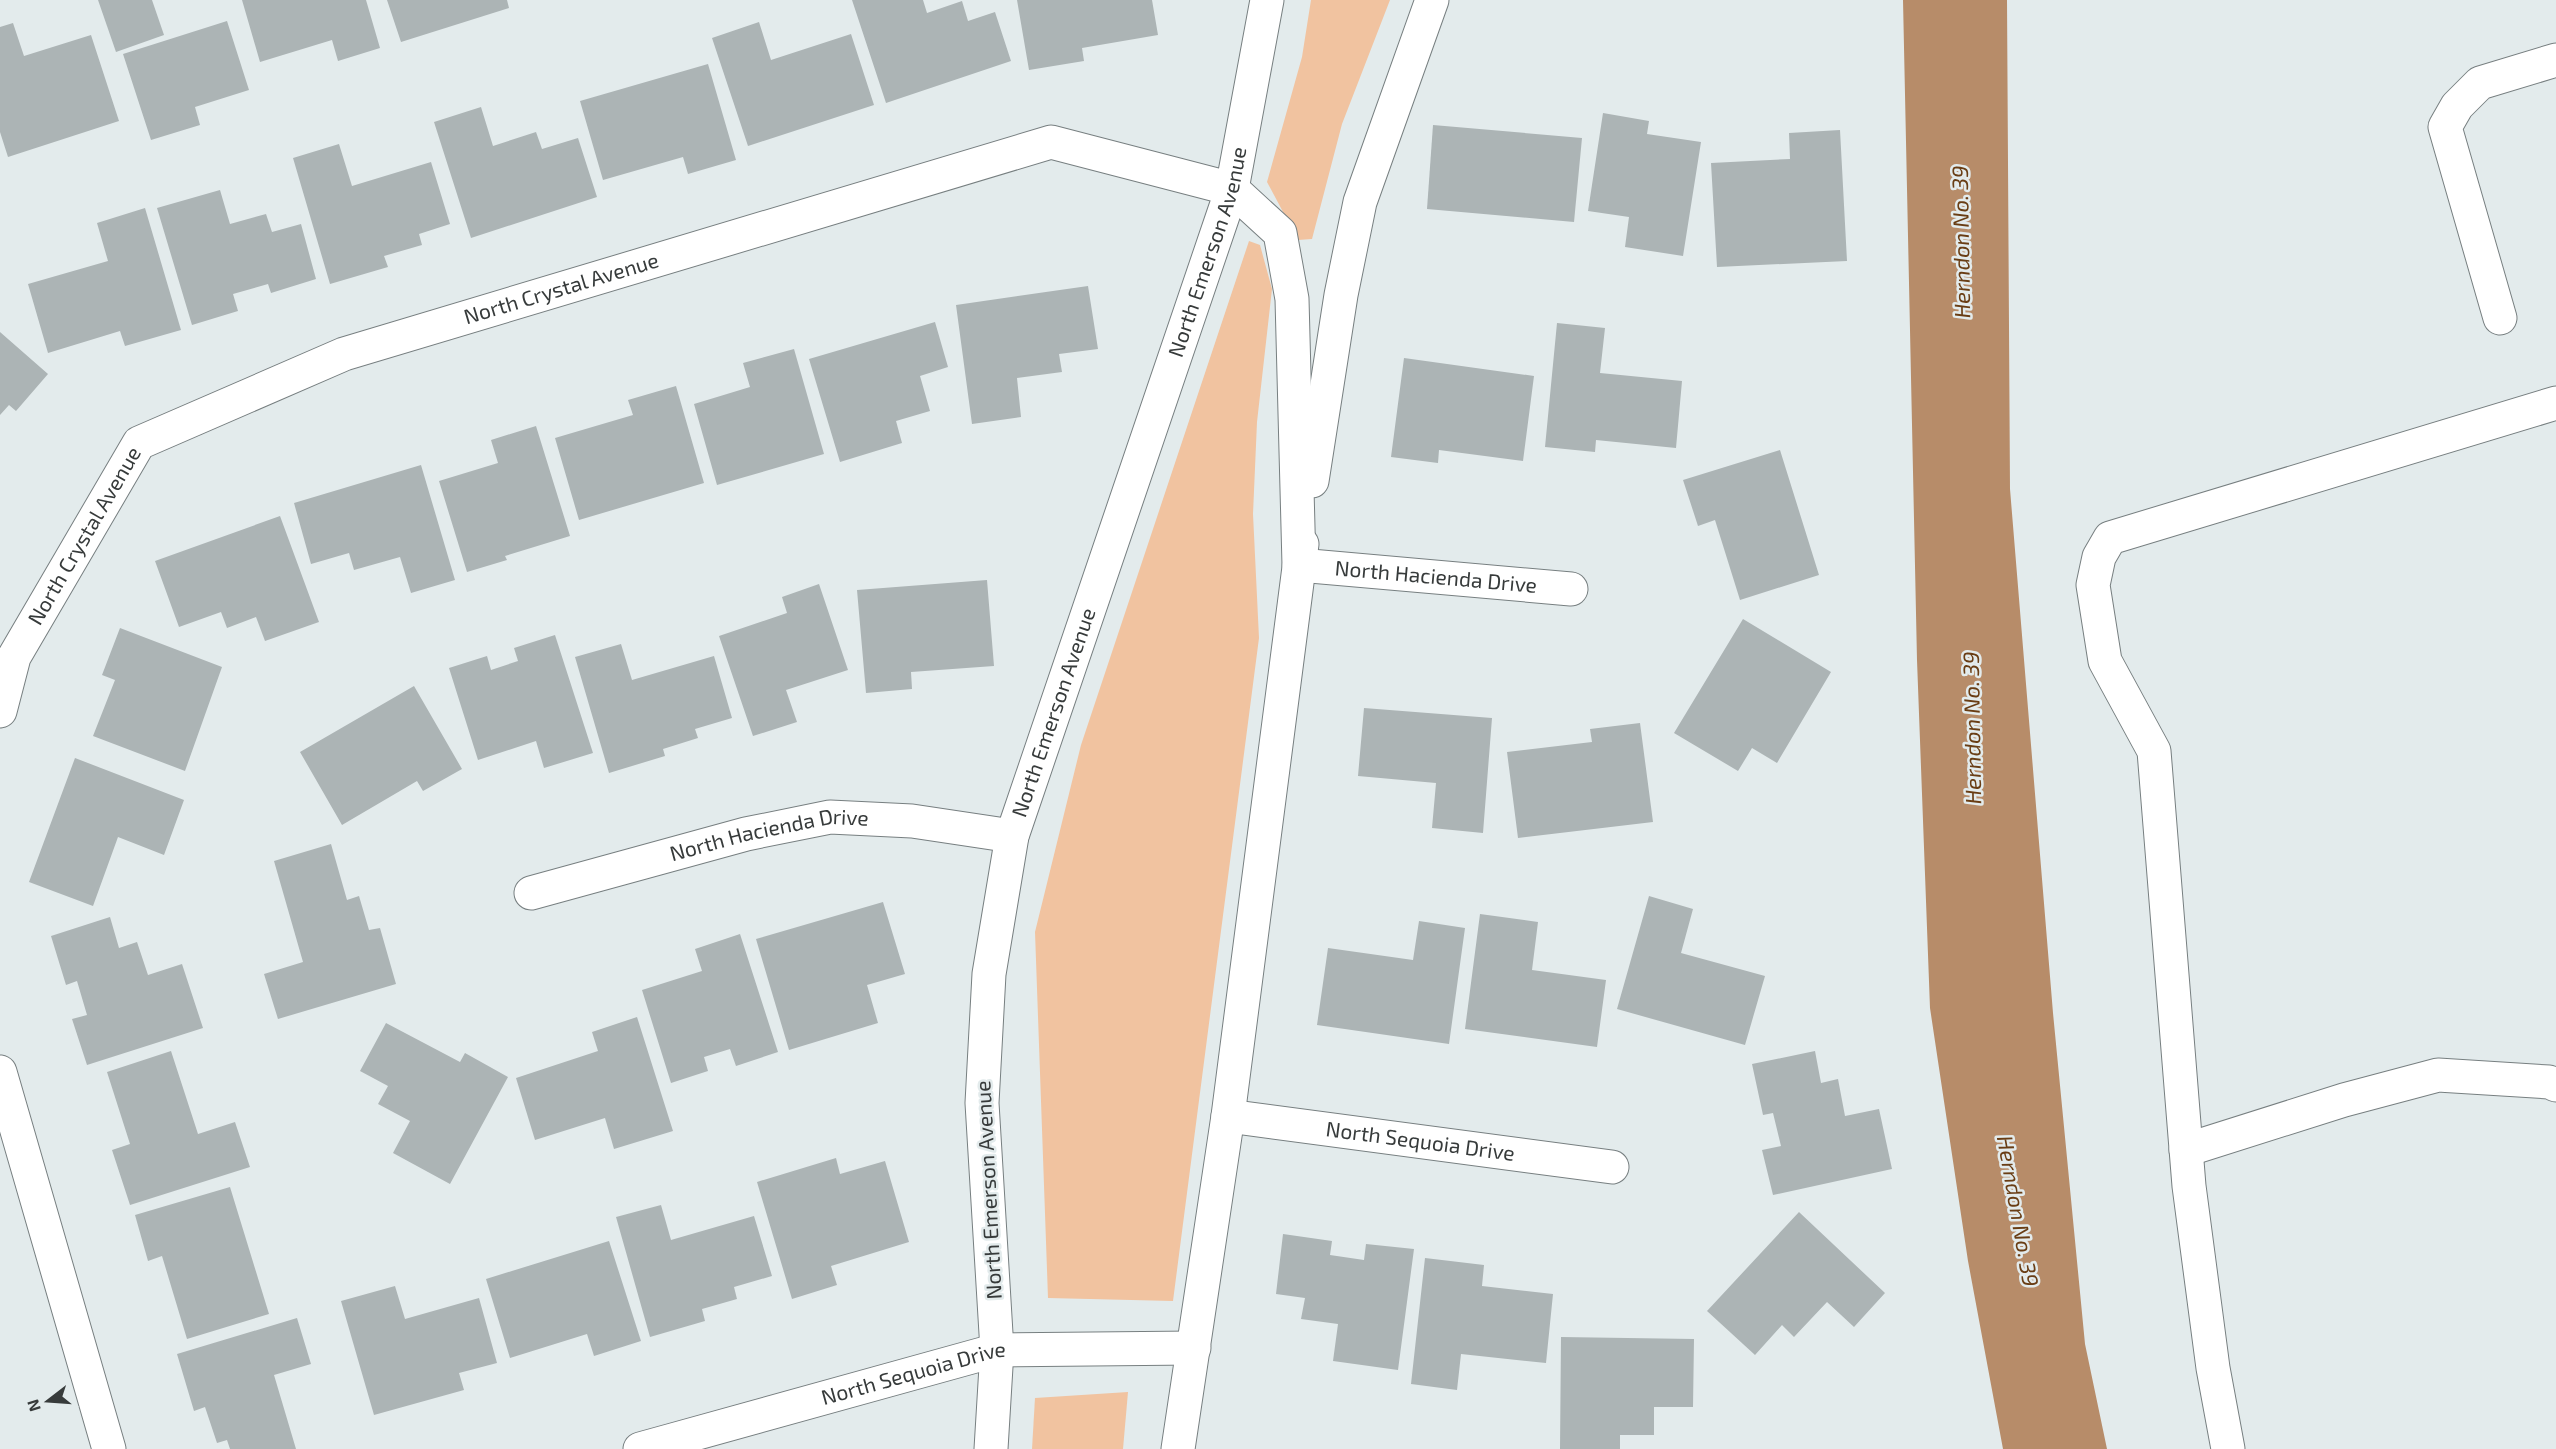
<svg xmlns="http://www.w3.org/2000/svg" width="2556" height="1449" font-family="'Exo 2',sans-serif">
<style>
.green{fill:#f1c3a0}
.water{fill:#b78c69}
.building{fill:#acb4b5}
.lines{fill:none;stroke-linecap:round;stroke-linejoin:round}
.minor-casing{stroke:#777f80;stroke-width:35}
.minor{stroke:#fff;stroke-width:33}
.labels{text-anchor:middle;stroke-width:5;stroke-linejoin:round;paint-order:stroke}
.street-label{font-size:21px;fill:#373b3b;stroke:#e3ebec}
.water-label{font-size:22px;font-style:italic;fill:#693d14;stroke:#e3ebec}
</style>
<rect width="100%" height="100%" fill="#e3ebec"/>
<!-- green -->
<g class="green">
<path d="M1311 0H1390L1342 124 1312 239 1298 240 1267 182 1302 57Z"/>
<path d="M1249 241 1260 245 1272 289 1257 422 1253 514 1259 638 1173 1301 1048 1298 1035 932 1081 745Z"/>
<path d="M1128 1392 1123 1449H1032L1035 1398Z"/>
</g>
<!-- water -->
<path class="water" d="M1903 0H2007L2010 489 2053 1013 2085 1344 2107 1449H2003L1968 1261 1930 1008 1917 660Z"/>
<!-- building -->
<g class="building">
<path d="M98 0H152L164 35 116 52Z"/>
<path d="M242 0H366L380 48 338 61 332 40 260 62Z"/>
<path d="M387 0H507L509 8 401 42Z"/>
<path d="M852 0H923L927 13 962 1 968 21 995 12 1011 61 886 103Z"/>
<path d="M1017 0H1152L1158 35 1082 48 1084 61 1029 70Z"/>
<path d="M227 21 249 90 195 107 200 125 151 140 123 54Z"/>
<path d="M759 22 771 60 851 34 874 105 748 146 712 38Z"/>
<path d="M13 23 24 56 91 35 119 121 8 157 0 132V27Z"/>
<path d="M708 64 736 160 688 174 683 157 603 180 580 101Z"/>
<path d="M481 107 493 146 536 132 542 149 578 138 597 197 471 238 434 122Z"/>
<path d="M1603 113 1649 121 1647 134 1701 142 1683 256 1625 247 1629 217 1588 211Z"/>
<path d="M1433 125 1582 138 1574 222 1427 209Z"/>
<path d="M1840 130 1847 261 1717 267 1711 163 1790 159 1789 133Z"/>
<path d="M339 144 352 186 431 162 450 224 419 234 422 245 384 256 388 267 330 284 293 158Z"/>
<path d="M220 190 230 224 266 214 272 232 301 224 316 279 271 293 268 284 233 294 238 311 192 325 157 208Z"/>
<path d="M145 208 181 330 125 346 120 331 48 353 28 284 108 261 97 223Z"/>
<path d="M1088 286 1098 349 1059 354 1062 372 1017 378 1021 417 972 424 956 305Z"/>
<path d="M935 322 948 367 920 376 930 411 896 421 902 443 840 462 809 359Z"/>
<path d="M1557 323 1605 328 1600 373 1682 381 1676 448 1596 440 1595 452 1545 447Z"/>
<path d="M0 332 48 374 16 411 9 405 0 415Z"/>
<path d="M794 349 824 454 717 485 694 404 750 387 743 363Z"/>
<path d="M1404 358 1534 376 1523 461 1439 450 1438 463 1391 457Z"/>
<path d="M676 386 704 483 579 520 555 438 633 415 628 400Z"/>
<path d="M536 426 570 536 505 556 507 560 467 572 439 481 498 463 491 440Z"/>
<path d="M1780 450 1819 575 1740 600 1715 520 1698 526 1683 480Z"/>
<path d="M421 465 455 580 411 593 400 557 354 570 349 553 311 564 294 503Z"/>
<path d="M280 516 319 622 265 641 256 617 227 628 221 612 179 627 155 561Z"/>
<path d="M987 580 994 666 911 672 912 689 866 693 857 590Z"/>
<path d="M819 584 848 670 786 690 797 722 753 736 719 636 787 613 782 597Z"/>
<path d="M1743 619 1831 672 1777 763 1752 748 1738 771 1674 733Z"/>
<path d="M120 628 222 667 185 771 93 736 115 680 102 675Z"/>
<path d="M555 635 593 753 544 768 536 741 478 760 449 668 487 656 491 670 518 661 514 648Z"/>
<path d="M621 644 632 680 714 656 732 718 695 729 698 738 663 749 665 756 609 773 575 657Z"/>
<path d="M414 686 462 769 423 791 417 781 342 825 300 752Z"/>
<path d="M1364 708 1492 718 1483 833 1432 828 1436 783 1358 776Z"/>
<path d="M1640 723 1653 822 1518 838 1507 752 1592 742 1590 729Z"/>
<path d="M75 758 184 800 164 855 118 837 93 906 29 882Z"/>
<path d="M331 844 347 900 359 896 369 930 380 928 396 984 278 1019 264 974 303 962 274 861Z"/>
<path d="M1649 896 1693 909 1681 953 1765 976 1745 1045 1617 1009Z"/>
<path d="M883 902 905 974 867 985 878 1023 789 1050 756 939Z"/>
<path d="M1480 914 1538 922 1532 970 1606 980 1597 1047 1465 1029Z"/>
<path d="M110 917 119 948 137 942 148 975 182 964 203 1028 87 1065 72 1019 87 1015 77 981 66 985 51 936Z"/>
<path d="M1419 921 1465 928 1449 1044 1317 1025 1328 948 1413 960Z"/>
<path d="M740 934 778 1052 736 1066 730 1049 704 1057 708 1071 671 1083 642 990 702 971 695 949Z"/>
<path d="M637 1017 673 1131 614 1149 605 1118 535 1140 516 1078 598 1051 592 1032Z"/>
<path d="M386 1023 460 1062 465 1053 508 1077 450 1184 393 1153 410 1121 378 1104 388 1086 360 1071Z"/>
<path d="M171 1051 198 1134 235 1122 250 1167 130 1205 112 1150 130 1144 107 1072Z"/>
<path d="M1815 1051 1821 1083 1838 1079 1845 1116 1879 1109 1892 1169 1773 1195 1762 1150 1781 1146 1773 1113 1763 1115 1752 1064Z"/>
<path d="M836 1158 840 1174 885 1161 909 1242 831 1266 837 1285 792 1299 757 1182Z"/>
<path d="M230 1187 269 1314 187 1339 162 1256 148 1261 135 1215Z"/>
<path d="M661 1205 671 1240 754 1216 772 1276 734 1287 737 1299 702 1309 705 1321 650 1337 616 1217Z"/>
<path d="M1799 1212 1885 1293 1854 1327 1827 1302 1794 1337 1782 1325 1755 1355 1707 1311Z"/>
<path d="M1283 1234 1332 1241 1330 1255 1364 1260 1366 1244 1414 1249 1398 1370 1333 1361 1338 1324 1301 1319 1305 1298 1276 1294Z"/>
<path d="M609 1241 641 1341 594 1356 587 1334 510 1358 486 1279Z"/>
<path d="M1425 1258 1484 1265 1482 1286 1553 1294 1546 1363 1461 1354 1457 1390 1411 1384Z"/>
<path d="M395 1286 405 1319 479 1298 497 1363 459 1373 464 1390 374 1415 341 1301Z"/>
<path d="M297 1318 311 1364 274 1375 296 1449H230L227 1440 217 1443 205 1407 194 1411 177 1354Z"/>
<path d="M1561 1337 1694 1339 1693 1407H1654V1435H1620V1449H1560Z"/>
</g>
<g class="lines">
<!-- minor casing -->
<g class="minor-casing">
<g id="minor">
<path d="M2500 318 2445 127 2457 106 2480 83 2556 60"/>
<path d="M1312 481 1341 295 1360 202 1432 0"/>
<path id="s1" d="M0 711 14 657 139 443 344 354 1051 142 1232 189 1280 233 1292 299 1299 565 1571 589"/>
<path id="s2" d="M531 893 746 834 830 817 912 821 1012 836"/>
<path d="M0 1072 109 1449"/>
<path id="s3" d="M1228 1116 1612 1167"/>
<path d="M2186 1150 2344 1100 2438 1075 2549 1082 2556 1085"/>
<path id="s4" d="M640 1449 997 1350 1194 1348"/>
<path id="s5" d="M991 1449 997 1350 982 1103 989 974 1012 836 1232 189 1267 0"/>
<path d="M1178 1449 1228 1116 1302 544"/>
<path d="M2228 1449 2213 1368 2189 1186 2154 751 2105 661 2093 585 2099 557 2110 538 2556 403"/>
</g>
</g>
<!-- minor -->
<use href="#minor" class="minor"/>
</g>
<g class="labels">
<!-- street labels -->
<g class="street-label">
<text dy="7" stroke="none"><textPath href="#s5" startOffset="1232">North Emerson Avenue</textPath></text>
<text dy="7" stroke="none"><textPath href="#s1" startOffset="754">North Crystal Avenue</textPath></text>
<text dy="7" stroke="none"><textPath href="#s1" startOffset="196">North Crystal Avenue</textPath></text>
<text dy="7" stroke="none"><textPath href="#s1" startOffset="1988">North Hacienda Drive</textPath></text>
<text dy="7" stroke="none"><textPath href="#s5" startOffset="746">North Emerson Avenue</textPath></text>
<text dy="7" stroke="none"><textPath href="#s2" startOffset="246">North Hacienda Drive</textPath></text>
<text dy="7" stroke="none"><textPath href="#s3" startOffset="194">North Sequoia Drive</textPath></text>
<text transform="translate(989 1190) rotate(-93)" y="7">North Emerson Avenue</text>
<text dy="7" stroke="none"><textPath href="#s4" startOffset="284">North Sequoia Drive</textPath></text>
</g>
<!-- water labels -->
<g class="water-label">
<text transform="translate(1961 242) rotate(-91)" y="8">Herndon No. 39</text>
<text transform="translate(1972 728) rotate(-91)" y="8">Herndon No. 39</text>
<text transform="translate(2018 1211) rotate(80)" y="8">Herndon No. 39</text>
</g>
</g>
<!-- north arrow -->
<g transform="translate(48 1401) rotate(253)" stroke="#e3ebec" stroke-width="4.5" paint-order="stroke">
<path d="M0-4.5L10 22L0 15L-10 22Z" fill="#373b3b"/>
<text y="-9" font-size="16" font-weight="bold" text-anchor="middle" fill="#373b3b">N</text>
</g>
</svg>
